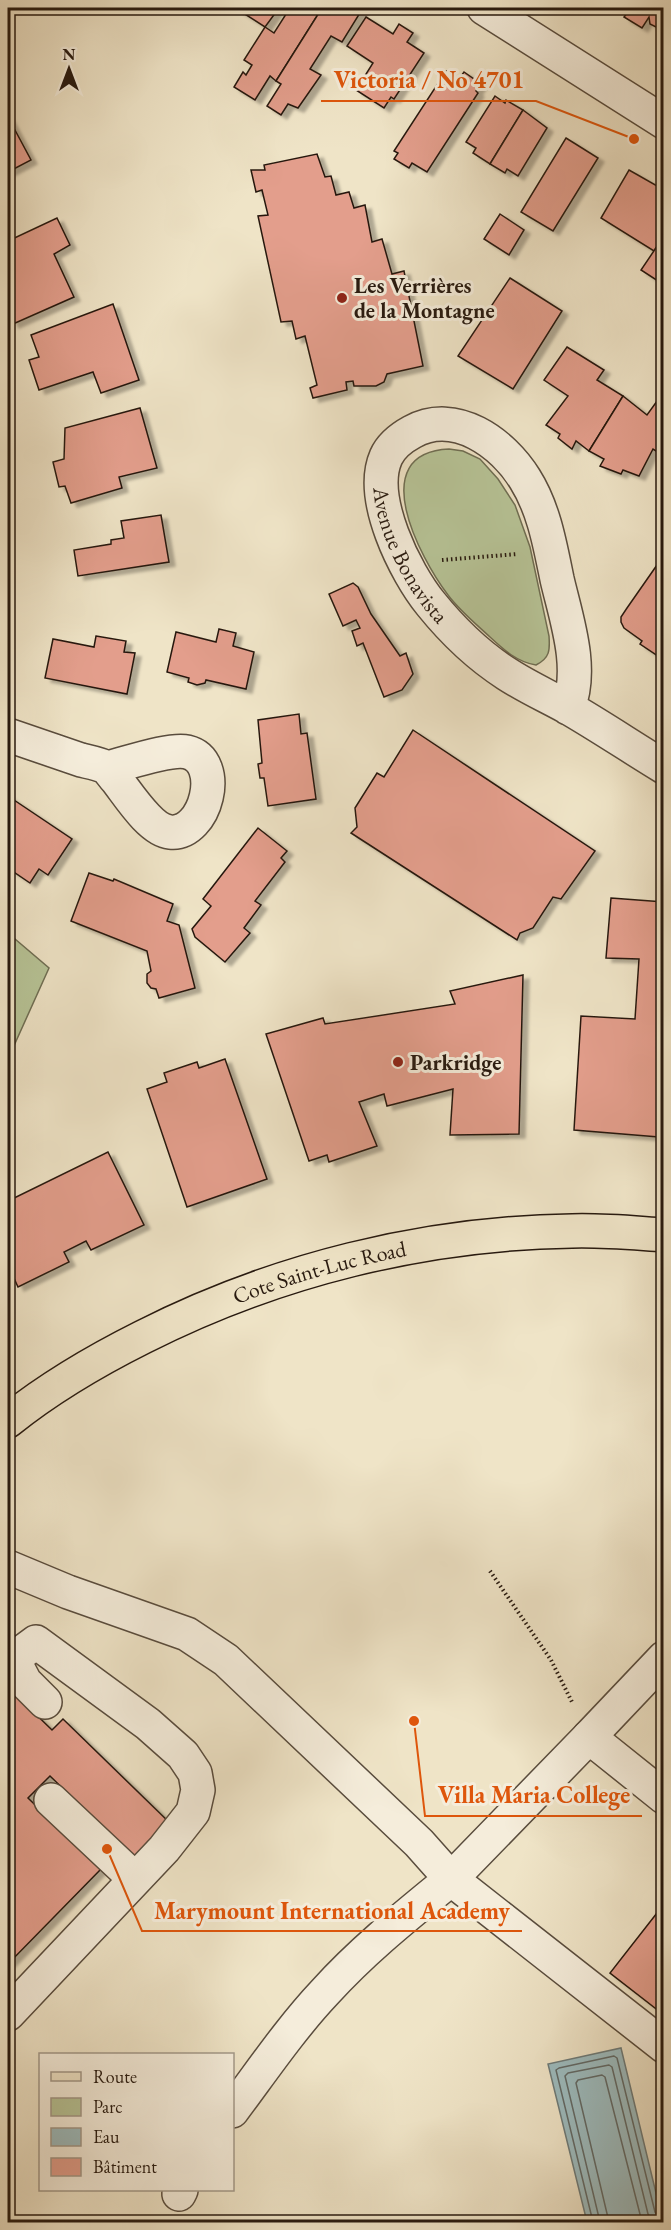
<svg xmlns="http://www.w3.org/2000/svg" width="671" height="2230" font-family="'EB Garamond',serif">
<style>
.green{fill:#b7c497;stroke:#6f6e53;stroke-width:1.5}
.water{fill:#9dbcbf;stroke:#6e7b79;stroke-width:1.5}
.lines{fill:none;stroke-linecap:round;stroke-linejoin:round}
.shore{stroke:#626a67;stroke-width:1.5}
.building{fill:#e39e8c;stroke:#27190f;stroke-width:1.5;filter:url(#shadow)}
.minor-casing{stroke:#594c3d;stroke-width:36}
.major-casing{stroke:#27190f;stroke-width:36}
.path{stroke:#27190f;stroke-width:4;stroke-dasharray:1.5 3;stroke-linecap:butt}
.minor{stroke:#f5eddb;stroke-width:33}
.major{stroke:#efe4c7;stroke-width:33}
.poi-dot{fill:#8f2418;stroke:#f5eddb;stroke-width:2}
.labels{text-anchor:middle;stroke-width:6;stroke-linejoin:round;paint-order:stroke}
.poi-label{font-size:22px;font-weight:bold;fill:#27190f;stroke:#f5eddb;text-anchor:start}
.street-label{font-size:22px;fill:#27190f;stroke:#f5eddb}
.leader{fill:none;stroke:#de560c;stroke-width:2}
.callout-dot{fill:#de560c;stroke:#f5eddb;stroke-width:2}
.callout-label{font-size:24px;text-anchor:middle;font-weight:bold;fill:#de560c;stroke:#f5eddb;stroke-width:6;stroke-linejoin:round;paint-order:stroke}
</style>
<defs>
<filter id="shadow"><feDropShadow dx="6" dy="4" stdDeviation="1.5" flood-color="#0004"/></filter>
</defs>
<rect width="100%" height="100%" fill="#efe4c7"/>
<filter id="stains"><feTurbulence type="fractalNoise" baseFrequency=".00333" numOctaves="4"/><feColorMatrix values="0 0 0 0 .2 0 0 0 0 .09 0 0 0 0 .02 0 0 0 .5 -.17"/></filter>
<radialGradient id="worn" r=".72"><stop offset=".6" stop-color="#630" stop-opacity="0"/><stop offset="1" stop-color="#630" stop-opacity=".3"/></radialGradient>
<!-- green -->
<g class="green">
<path d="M449 449 463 451 480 459 498 479 515 505 530 547 549 636C550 650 550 658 536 665 517 662 504 650 490 637 475 623 460 611 448 595 420 558 364 453 449 449Z"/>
<path d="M8 933 49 968 8 1059Z"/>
</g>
<!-- water -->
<path class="water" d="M621 2048 663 2222H587L548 2064Z"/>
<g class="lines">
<!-- shore -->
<g class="shore">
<path d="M593 2222 556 2070 559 2068 614 2056 617 2058 655 2212 658 2216 664 2217"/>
<path d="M600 2222 565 2076 568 2073 609 2065 612 2067 648 2214 654 2222"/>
<path d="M609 2222 576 2083 578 2080 602 2075 605 2077 642 2222"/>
</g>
</g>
<!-- building -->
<g class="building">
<path d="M238 8H279L265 27 237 9Z"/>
<path d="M282 8H322L276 81 270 76 255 100 234 87 243 72 246 75 252 65 244 60 265 27 274 33 288 11Z"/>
<path d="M322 8H363L342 42 331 36 310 69 321 75 298 108 288 104 281 115 267 106 281 84 276 81Z"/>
<path d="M631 8H664V27L658 28 650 24 649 17 642 28 624 17Z"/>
<path d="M366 17 393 34 399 24 413 33 407 42 424 53 394 99 391 97 384 108 356 90 373 63 347 46Z"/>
<path d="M446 71 459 79 464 72 481 84 476 91 478 93 427 172 412 163 409 168 394 159 398 153 394 151Z"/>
<path d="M495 96 505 103 506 100 523 110 490 164 473 153 476 148 466 142Z"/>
<path d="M523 110 547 128 518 176 507 169 505 173 490 164Z"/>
<path d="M8 117 31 160 8 172Z"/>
<path d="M566 138 598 158 553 231 521 212Z"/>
<path d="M317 154 325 177 331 176 336 195 349 192 354 208 365 205 372 242 382 239 392 274 404 271 423 366 387 374 384 382 376 386H354L353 381 346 382 347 390 313 398 310 388 317 385 305 336 296 339 292 321 281 322 258 216 268 215 262 190 256 192 251 170H265L264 165Z"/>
<path d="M629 170 657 186 660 180 664 182V236L654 251 601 218Z"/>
<path d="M500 214 524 230 509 255 484 239Z"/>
<path d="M57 218 70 245 54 254 74 297 13 324 8 313V241Z"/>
<path d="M664 236V273L658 281 641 270Z"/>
<path d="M510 278 562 311 513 389 458 356Z"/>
<path d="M113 304 139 380 101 393 93 372 39 390 29 360 39 357 31 335Z"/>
<path d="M567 347 604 370 597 380 623 396 589 451 576 441 572 449 558 438 560 434 546 425 568 396 544 380Z"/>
<path d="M623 396 647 415 660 397 664 399V456L653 449 639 476 623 470 621 474 600 466 604 459 589 451Z"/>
<path d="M140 408 157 468 119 477 122 488 71 503 65 486 59 487 53 462 64 459 65 428Z"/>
<path d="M161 515 169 562 78 576 74 550 111 544V540L124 538 121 521Z"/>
<path d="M664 555V660L640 644 642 641 624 628 621 622V617L627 608Z"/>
<path d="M353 583 358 587 371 614 400 656 406 653 413 674 402 690 384 697 363 643 357 646 352 631 360 628 356 620 343 626 329 594Z"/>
<path d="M219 629 236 633 233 646 254 652 246 689 206 680 205 683 197 685 188 682 189 678 167 672 176 632 216 642Z"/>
<path d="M96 636 126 641 124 652 135 653 127 694 45 678 53 639 94 647Z"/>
<path d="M299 714 301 734 307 733 316 799 268 806 264 778H260L258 764 262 763 258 720Z"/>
<path d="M413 730 595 851 561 899 553 897 533 928 520 933 517 940 351 833 357 827 355 808 377 773 384 777Z"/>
<path d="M8 796 72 839 48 875 39 869 30 883 8 868Z"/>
<path d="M258 828 287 851 281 858 285 862 255 901 261 905 244 928 250 933 225 962 195 937 192 929 211 906 203 899Z"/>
<path d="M89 873 113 881 114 879 173 904 167 921 179 925 195 988 159 998 156 989 151 988 147 983V974L151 971 147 951 71 921Z"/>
<path d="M611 898 664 902V1139L659 1137 574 1130 581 1016 635 1019 639 959 606 958Z"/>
<path d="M523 975 519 1134 450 1135 453 1089 387 1106 384 1094 359 1102 377 1146 329 1162 327 1155 309 1161 266 1034 323 1018 325 1024 455 1004 450 991Z"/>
<path d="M225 1059 267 1179 187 1207 147 1089 167 1082 164 1073 197 1062 199 1068Z"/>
<path d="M108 1152 144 1225 91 1250 86 1241 64 1252 69 1262 18 1287 8 1265V1201Z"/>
<path d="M8 1675 16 1695 52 1730 63 1719 172 1825 137 1860 50 1776 28 1798 101 1869 8 1964Z"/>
<path d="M664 1904V2015L610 1973Z"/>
</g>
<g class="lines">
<!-- minor casing -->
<g class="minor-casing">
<g id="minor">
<path d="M484 8 664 122"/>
<path id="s1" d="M568 708C584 668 566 618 557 579 550 545 544 509 525 479 503 443 455 408 412 432 401 438 391 446 386 457 368 498 405 572 431 604 452 630 479 656 507 674 527 687 547 696 567 707 600 726 631 747 664 767"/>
<path d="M8 735C32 743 57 752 81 760 89 762 101 764 107 768 110 771 113 776 116 779 128 794 150 830 170 832 206 836 225 761 187 752 170 748 125 764 107 768"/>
<path d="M8 1567 68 1592 187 1634 226 1660 419 1843 451 1879C407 1915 363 1950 325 1992 291 2028 262 2071 232 2111"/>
<path d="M8 1653 13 1659 36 1642 148 1724 183 1755 195 1773 198 1790 193 1812 164 1849 8 2014"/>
<path d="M13 1659 25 1682 45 1702"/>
<path d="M589 1737 664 1658"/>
<path d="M664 1797 589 1737 451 1879 664 2046"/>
<path d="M51 1800 135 1879"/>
<path d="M179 2194 181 2190"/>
</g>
</g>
<!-- major casing -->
<g class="major-casing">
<g id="major">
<path id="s2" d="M8 1421C49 1388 95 1361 143 1337 275 1270 424 1233 572 1231 603 1230 633 1233 664 1235"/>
</g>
</g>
<!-- path -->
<g class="path">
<path d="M442 560 518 554"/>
<path d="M490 1571 551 1660 573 1704"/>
</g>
<!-- minor -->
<use href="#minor" class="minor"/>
<!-- major -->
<use href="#major" class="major"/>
</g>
<!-- markers -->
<g class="poi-dot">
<circle cx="342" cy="298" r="6"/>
<circle cx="398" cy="1062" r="6"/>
</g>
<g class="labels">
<!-- poi labels -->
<g class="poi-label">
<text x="354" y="293">Les Verrières<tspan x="354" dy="25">de la Montagne</tspan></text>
<text x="410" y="1070">Parkridge</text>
</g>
<!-- street labels -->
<g class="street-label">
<text dy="8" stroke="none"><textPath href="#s1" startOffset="514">Avenue Bonavista</textPath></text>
<text dy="8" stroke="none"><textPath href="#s2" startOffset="348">Cote Saint-Luc Road</textPath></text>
</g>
</g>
<!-- callouts -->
<path class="leader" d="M634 139L536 101H321M414 1721L425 1816H642M107 1849L142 1931H522"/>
<g class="callout-dot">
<circle cx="634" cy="139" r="6"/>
<circle cx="414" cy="1721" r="6"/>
<circle cx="107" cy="1849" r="6"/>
</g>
<g class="callout-label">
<text x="429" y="88">Victoria / No 4701</text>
<text x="534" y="1803">Villa Maria College</text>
<text x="332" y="1919">Marymount International Academy</text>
</g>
<!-- margin -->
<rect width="671" height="2230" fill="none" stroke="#efe4c7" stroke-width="30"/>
<rect x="9" y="9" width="653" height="2212" fill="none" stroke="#27190f" stroke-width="3"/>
<rect x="15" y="15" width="641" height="2200" fill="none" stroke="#27190f" stroke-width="1.5"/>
<!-- legend -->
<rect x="39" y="2053" width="195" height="138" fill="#f5eddb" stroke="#a39889" stroke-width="1.5"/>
<rect x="51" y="2072" width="30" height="9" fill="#efe4c7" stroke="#a39889" stroke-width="1.5"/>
<text x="93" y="2083" font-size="18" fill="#27190f">Route</text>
<rect x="51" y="2098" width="30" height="18" fill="#b7c497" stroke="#a39889" stroke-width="1.5"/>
<text x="93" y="2113" font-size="18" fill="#27190f">Parc</text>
<rect x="51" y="2128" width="30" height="18" fill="#9dbcbf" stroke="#a39889" stroke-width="1.5"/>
<text x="93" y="2143" font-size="18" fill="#27190f">Eau</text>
<rect x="51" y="2158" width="30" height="18" fill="#e39e8c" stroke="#a39889" stroke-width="1.5"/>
<text x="93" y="2173" font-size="18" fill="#27190f">Bâtiment</text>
<!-- north arrow -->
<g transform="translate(69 69)" stroke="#f5eddb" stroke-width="4.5" paint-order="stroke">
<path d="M0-4.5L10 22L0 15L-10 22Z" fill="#27190f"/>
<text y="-9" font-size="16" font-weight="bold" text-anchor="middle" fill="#27190f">N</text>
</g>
<rect width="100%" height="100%" filter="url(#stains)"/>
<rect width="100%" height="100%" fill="url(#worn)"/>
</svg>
